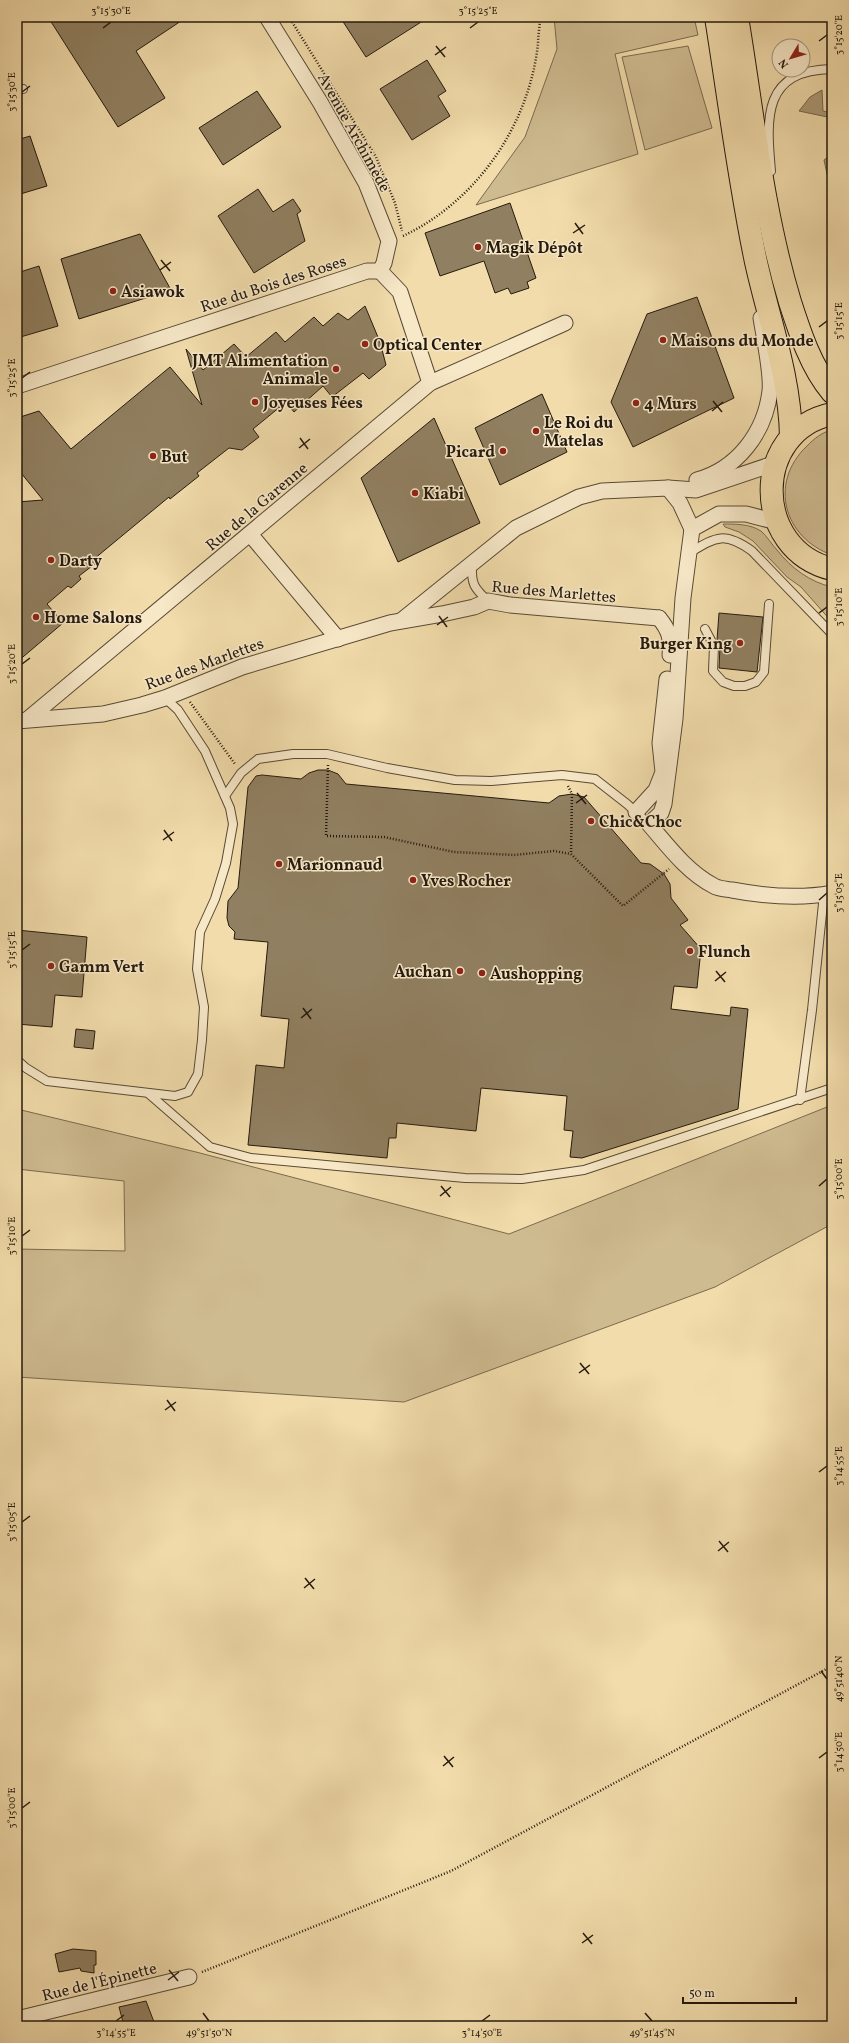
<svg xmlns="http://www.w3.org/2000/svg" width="849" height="2043" font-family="Vollkorn,serif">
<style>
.green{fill:#cfbb90;stroke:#7a6a4f}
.water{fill:#ac9a76;stroke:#76674c}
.building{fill:#907f60;stroke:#251a0e}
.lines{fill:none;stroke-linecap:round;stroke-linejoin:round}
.lane-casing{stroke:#584a35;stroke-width:10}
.street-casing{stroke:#584a35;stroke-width:17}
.primary-casing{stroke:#251a0e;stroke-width:24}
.path{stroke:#251a0e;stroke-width:2.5;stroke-dasharray:1 2;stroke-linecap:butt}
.lane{stroke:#f7e8c8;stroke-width:8}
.street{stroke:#f7e8c8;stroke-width:15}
.primary{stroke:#f2dcab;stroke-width:22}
.ticks{fill:none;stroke:#251a0e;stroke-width:1.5}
.poi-dot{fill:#8f2418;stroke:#f7e8c8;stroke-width:1.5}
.labels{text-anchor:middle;stroke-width:3;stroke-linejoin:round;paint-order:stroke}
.street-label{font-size:16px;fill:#251a0e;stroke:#f7e8c8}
.poi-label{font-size:16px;font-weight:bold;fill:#251a0e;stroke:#f7e8c8;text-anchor:start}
.neatline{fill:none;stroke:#251a0e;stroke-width:1.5}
.ticks-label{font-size:10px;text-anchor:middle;fill:#251a0e}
</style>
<rect width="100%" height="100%" fill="#f2dcab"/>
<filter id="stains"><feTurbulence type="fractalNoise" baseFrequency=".005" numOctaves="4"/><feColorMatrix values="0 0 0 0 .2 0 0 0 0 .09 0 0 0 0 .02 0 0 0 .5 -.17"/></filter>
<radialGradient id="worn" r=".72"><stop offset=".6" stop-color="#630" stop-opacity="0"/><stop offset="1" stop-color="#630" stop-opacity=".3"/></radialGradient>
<!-- green -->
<g class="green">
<path d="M554 17H694L698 35 615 54 638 154 476 205 525 137 557 49Z"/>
<path d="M688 46 712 128 645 150 622 57Z"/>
<path d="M832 430V555C784 538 768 483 807 446 814 439 822 432 832 430Z"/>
<path d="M723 524C736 524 750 524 761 531 767 536 772 545 777 550 791 568 810 582 832 587V622L801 587 787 577 753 541 739 532 725 527Z"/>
<path d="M832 1105V1224L715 1287 404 1402 17 1377V1249L125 1251 124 1181 17 1169V1109L196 1152 509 1234Z"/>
</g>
<!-- water -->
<g class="water">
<path d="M822 90 823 111 832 113V118L799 111 810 97Z"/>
<path d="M832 154V197L824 160Z"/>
</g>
<!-- building -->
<g class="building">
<path d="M48 17H187L136 51 165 98 118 127Z"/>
<path d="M340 17H429L366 57Z"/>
<path d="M427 60 446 91 438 96 450 116 412 140 380 89Z"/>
<path d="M257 91 281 127 223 165 199 128Z"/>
<path d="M30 136 47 186 17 195V140Z"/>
<path d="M258 189 273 212 293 199 301 211 297 214 305 241 254 273 218 216Z"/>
<path d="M510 203 536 278 527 282 529 288 511 294 508 288 495 293 484 261 440 276 425 233Z"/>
<path d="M140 234 171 290 79 319 61 259Z"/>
<path d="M39 266 58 326 17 338V273Z"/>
<path d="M697 297 734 398 633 447 611 402 647 314Z"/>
<path d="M365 306 380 342 386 365 369 379 363 373 332 397 323 386 294 412 286 402 253 429 259 437 242 450 229 448 197 473 199 476 170 499 169 497 94 559 96 563 79 576 81 579 71 588 68 586 47 604 63 623 17 662V502L43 500 17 468V418L39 411 71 449 170 367 202 405 186 349 203 370 234 344 246 357 276 332 285 342 314 317 323 326 338 313 348 320Z"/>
<path d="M542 394 567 452 500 485 475 428Z"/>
<path d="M434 418 480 523 398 562 361 478Z"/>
<path d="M719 613 763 617 757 672 719 668 720 646 717 640Z"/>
<path d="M318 770H328L338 774 346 784 549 803 559 796 572 794 584 797 641 863 650 864 664 874 670 884 671 898 688 920 680 925 701 949 697 988 674 986 671 1009 730 1016 731 1007 748 1009 738 1109 582 1158 570 1157 573 1131 564 1130 567 1096 481 1088 476 1131 397 1123 396 1138H389L387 1158 248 1145 256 1065 284 1068 289 1019 261 1016 268 942 234 939 235 932 229 926 227 918 228 901 238 888 248 787 256 776 262 775 301 779 309 773Z"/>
<path d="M17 930 87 937 82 997 55 995 52 1027 17 1024Z"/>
<path d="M76 1029 95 1031 93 1049 74 1047Z"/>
<path d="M73 1949 96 1951V1965H94V1973L81 1971 80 1968 59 1972 55 1954Z"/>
<path d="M146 2001 154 2022 139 2026H124L119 2007Z"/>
</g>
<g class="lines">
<!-- lane casing -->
<g class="lane-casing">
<g id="lane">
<path d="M17 89H23"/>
<path d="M771 171C766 117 763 70 832 69"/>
<path d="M689 553C716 537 724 531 752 551L832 634"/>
<path d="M472 564C471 584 474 588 488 601"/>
<path d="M705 629 714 646 713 671 723 682 734 686H745L756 682 764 672 769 604"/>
<path d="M225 796 241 773 258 759 293 754H327L387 768 455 780 491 781 562 775 595 779 627 804 649 824"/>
<path d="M17 1060 26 1068 47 1081 175 1096 188 1092 198 1074 202 1040 204 1007 197 969 200 932 215 899 226 863 233 824 230 808 205 751 178 710 165 698"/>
<path d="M149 1094 210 1147 251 1158 465 1178 522 1179 584 1170 832 1088"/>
<path d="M800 1100 812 1010 824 894"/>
</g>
</g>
<!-- street casing -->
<g class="street-casing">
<g id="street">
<path d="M267 17 320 102 366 183 389 241 384 263 380 271"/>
<path d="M380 271 400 292 430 383"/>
<path d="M17 386 367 271H380"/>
<path d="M697 480C737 469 765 433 770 391 772 374 764 337 761 318"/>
<path d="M668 488 680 503 692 529"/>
<path d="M777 522 746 514H719L692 529 683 598 675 719 664 804 661 813 649 824C668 846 687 872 714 886 719 889 726 889 732 890 764 896 800 899 832 893"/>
<path d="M250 534 338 639"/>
<path d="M659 618C669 630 672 639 670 655"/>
<path d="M402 620 516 528 579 497 602 491 668 488 696 490 776 463"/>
<path d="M28 719 430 383 565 323"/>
<path d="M17 721 103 714 142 705 165 698 242 667 390 623 442 614 474 607 488 601 510 605 659 618"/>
<path d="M636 812 656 790 663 772 660 743 667 679"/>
<path d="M17 2019 189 1977"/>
</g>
</g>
<!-- primary casing -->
<g class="primary-casing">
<g id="primary">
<path d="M716 17C729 99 739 181 756 262 769 321 790 376 791 437"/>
<path d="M737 17C753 113 762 209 790 302 800 333 811 367 832 392"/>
<path d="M832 414C751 431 752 550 832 569"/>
</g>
</g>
<!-- path -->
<g class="path">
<path d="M289 17 376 157 395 203 402 231"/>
<path d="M403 236C477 201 529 125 538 44 538 35 540 26 540 17"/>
<path d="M190 702 235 764"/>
<path d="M328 765 326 836 384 837 454 852 514 855 554 851 571 854"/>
<path d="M568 786 572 794 571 854 623 906 669 869"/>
<path d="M202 1972 451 1871 832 1666"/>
</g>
<!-- lane -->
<use href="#lane" class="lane"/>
<!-- street -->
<use href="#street" class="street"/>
<!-- primary -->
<use href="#primary" class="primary"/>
</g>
<!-- ticks -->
<path class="ticks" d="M103 28 111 22M470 28 478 22M819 41 827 35M436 46 445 57M435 55 446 47M22 92 30 86M575 223 583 234M573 233 585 225M161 260 170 271M160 270 171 262M819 327 827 321M22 378 30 372M713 401 722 412M712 411 723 402M300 438 308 449M299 448 310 439M819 613 827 607M439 616 447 627M437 625 448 617M22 664 30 658M577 793 586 804M576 803 587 795M164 830 172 841M163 840 174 832M819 900 827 893M22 950 30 944M716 971 725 982M715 981 726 972M303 1008 311 1019M301 1018 312 1009M441 1186 450 1197M819 1186 827 1179M440 1196 451 1187M22 1236 30 1230M580 1363 589 1374M579 1373 590 1365M167 1400 175 1411M165 1410 176 1402M819 1472 827 1466M22 1522 30 1516M719 1541 728 1552M718 1551 729 1542M305 1578 314 1589M304 1588 315 1579M821 1671 827 1679M444 1756 453 1767M819 1758 827 1752M443 1766 454 1757M22 1808 30 1802M583 1933 592 1944M582 1943 593 1935M169 1970 178 1981M168 1980 179 1972M203 2013 209 2021M645 2013 652 2021M116 2021 124 2015M482 2021 490 2015"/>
<!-- markers -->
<g class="poi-dot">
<circle cx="478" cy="247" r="4"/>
<circle cx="113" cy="291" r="4"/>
<circle cx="663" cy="340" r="4"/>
<circle cx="365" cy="344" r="4"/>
<circle cx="336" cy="369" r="4"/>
<circle cx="255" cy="402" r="4"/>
<circle cx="636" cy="403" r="4"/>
<circle cx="536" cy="431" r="4"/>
<circle cx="503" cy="451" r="4"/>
<circle cx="153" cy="456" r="4"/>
<circle cx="415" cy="493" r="4"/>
<circle cx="51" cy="560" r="4"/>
<circle cx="36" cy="617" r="4"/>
<circle cx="740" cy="643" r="4"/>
<circle cx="591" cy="821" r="4"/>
<circle cx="279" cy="864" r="4"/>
<circle cx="413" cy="880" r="4"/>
<circle cx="690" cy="951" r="4"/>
<circle cx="51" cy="966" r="4"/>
<circle cx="460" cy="971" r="4"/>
<circle cx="482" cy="973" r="4"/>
</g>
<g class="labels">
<!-- street labels -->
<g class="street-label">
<text transform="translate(355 132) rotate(61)" y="6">Avenue Archimède</text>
<text transform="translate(273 283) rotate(-18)" y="6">Rue du Bois des Roses</text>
<text transform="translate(256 506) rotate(-40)" y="6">Rue de la Garenne</text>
<text transform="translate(554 591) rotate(5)" y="6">Rue des Marlettes</text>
<text transform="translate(204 663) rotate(-20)" y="6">Rue des Marlettes</text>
<text transform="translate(99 1981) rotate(-14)" y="6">Rue de l'Épinette</text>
</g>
<!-- poi labels -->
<g class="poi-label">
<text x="486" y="253">Magik Dépôt</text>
<text x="121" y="297">Asiawok</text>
<text x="671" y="346">Maisons du Monde</text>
<text x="373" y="350">Optical Center</text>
<text x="328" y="366" text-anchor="end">JMT Alimentation<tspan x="328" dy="18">Animale</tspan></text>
<text x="263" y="408">Joyeuses Fées</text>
<text x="644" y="409">4 Murs</text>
<text x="544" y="428">Le Roi du<tspan x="544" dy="18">Matelas</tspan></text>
<text x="495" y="457" text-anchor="end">Picard</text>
<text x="161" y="462">But</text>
<text x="423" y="499">Kiabi</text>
<text x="59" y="566">Darty</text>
<text x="44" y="623">Home Salons</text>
<text x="732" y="649" text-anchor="end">Burger King</text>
<text x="599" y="827">Chic&amp;Choc</text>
<text x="287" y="870">Marionnaud</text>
<text x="421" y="886">Yves Rocher</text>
<text x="698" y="957">Flunch</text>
<text x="59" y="972">Gamm Vert</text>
<text x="452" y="977" text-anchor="end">Auchan</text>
<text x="490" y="979">Aushopping</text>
</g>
</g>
<!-- margin -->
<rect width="849" height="2043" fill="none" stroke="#f2dcab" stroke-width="44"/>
<!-- north arrow -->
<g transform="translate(791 58) rotate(232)"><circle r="19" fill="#f7e8c8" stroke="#a3967e"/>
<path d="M0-3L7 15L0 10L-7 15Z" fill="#8f2418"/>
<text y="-6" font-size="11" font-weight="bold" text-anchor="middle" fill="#251a0e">N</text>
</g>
<!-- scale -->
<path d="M683 1997v6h113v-6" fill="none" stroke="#251a0e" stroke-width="2"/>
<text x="689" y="1997" font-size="12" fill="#251a0e" stroke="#f7e8c8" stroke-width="3" paint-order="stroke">50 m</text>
<rect x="22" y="22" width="805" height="1999" class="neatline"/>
<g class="ticks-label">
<text x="111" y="14">3°15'30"E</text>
<text x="478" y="14">3°15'25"E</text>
<text transform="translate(838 35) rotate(-90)" y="4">3°15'20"E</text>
<text transform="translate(11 92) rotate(-90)" y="4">3°15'30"E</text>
<text transform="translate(838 321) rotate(-90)" y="4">3°15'15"E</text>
<text transform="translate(11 378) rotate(-90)" y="4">3°15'25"E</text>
<text transform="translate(838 607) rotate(-90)" y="4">3°15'10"E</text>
<text transform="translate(11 664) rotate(-90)" y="4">3°15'20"E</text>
<text transform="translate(838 893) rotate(-90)" y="4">3°15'05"E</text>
<text transform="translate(11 950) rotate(-90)" y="4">3°15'15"E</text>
<text transform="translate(838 1179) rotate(-90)" y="4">3°15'00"E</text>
<text transform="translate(11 1236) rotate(-90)" y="4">3°15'10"E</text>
<text transform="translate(838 1466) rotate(-90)" y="4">3°14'55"E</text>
<text transform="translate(11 1522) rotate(-90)" y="4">3°15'05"E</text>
<text transform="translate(838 1679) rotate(-90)" y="4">49°51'40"N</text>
<text transform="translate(838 1752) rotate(-90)" y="4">3°14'50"E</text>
<text transform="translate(11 1808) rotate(-90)" y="4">3°15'00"E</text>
<text x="116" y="2036">3°14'55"E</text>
<text x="209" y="2036">49°51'50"N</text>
<text x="482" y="2036">3°14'50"E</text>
<text x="652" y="2036">49°51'45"N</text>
</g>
<rect width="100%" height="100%" filter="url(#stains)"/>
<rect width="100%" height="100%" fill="url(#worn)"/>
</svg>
